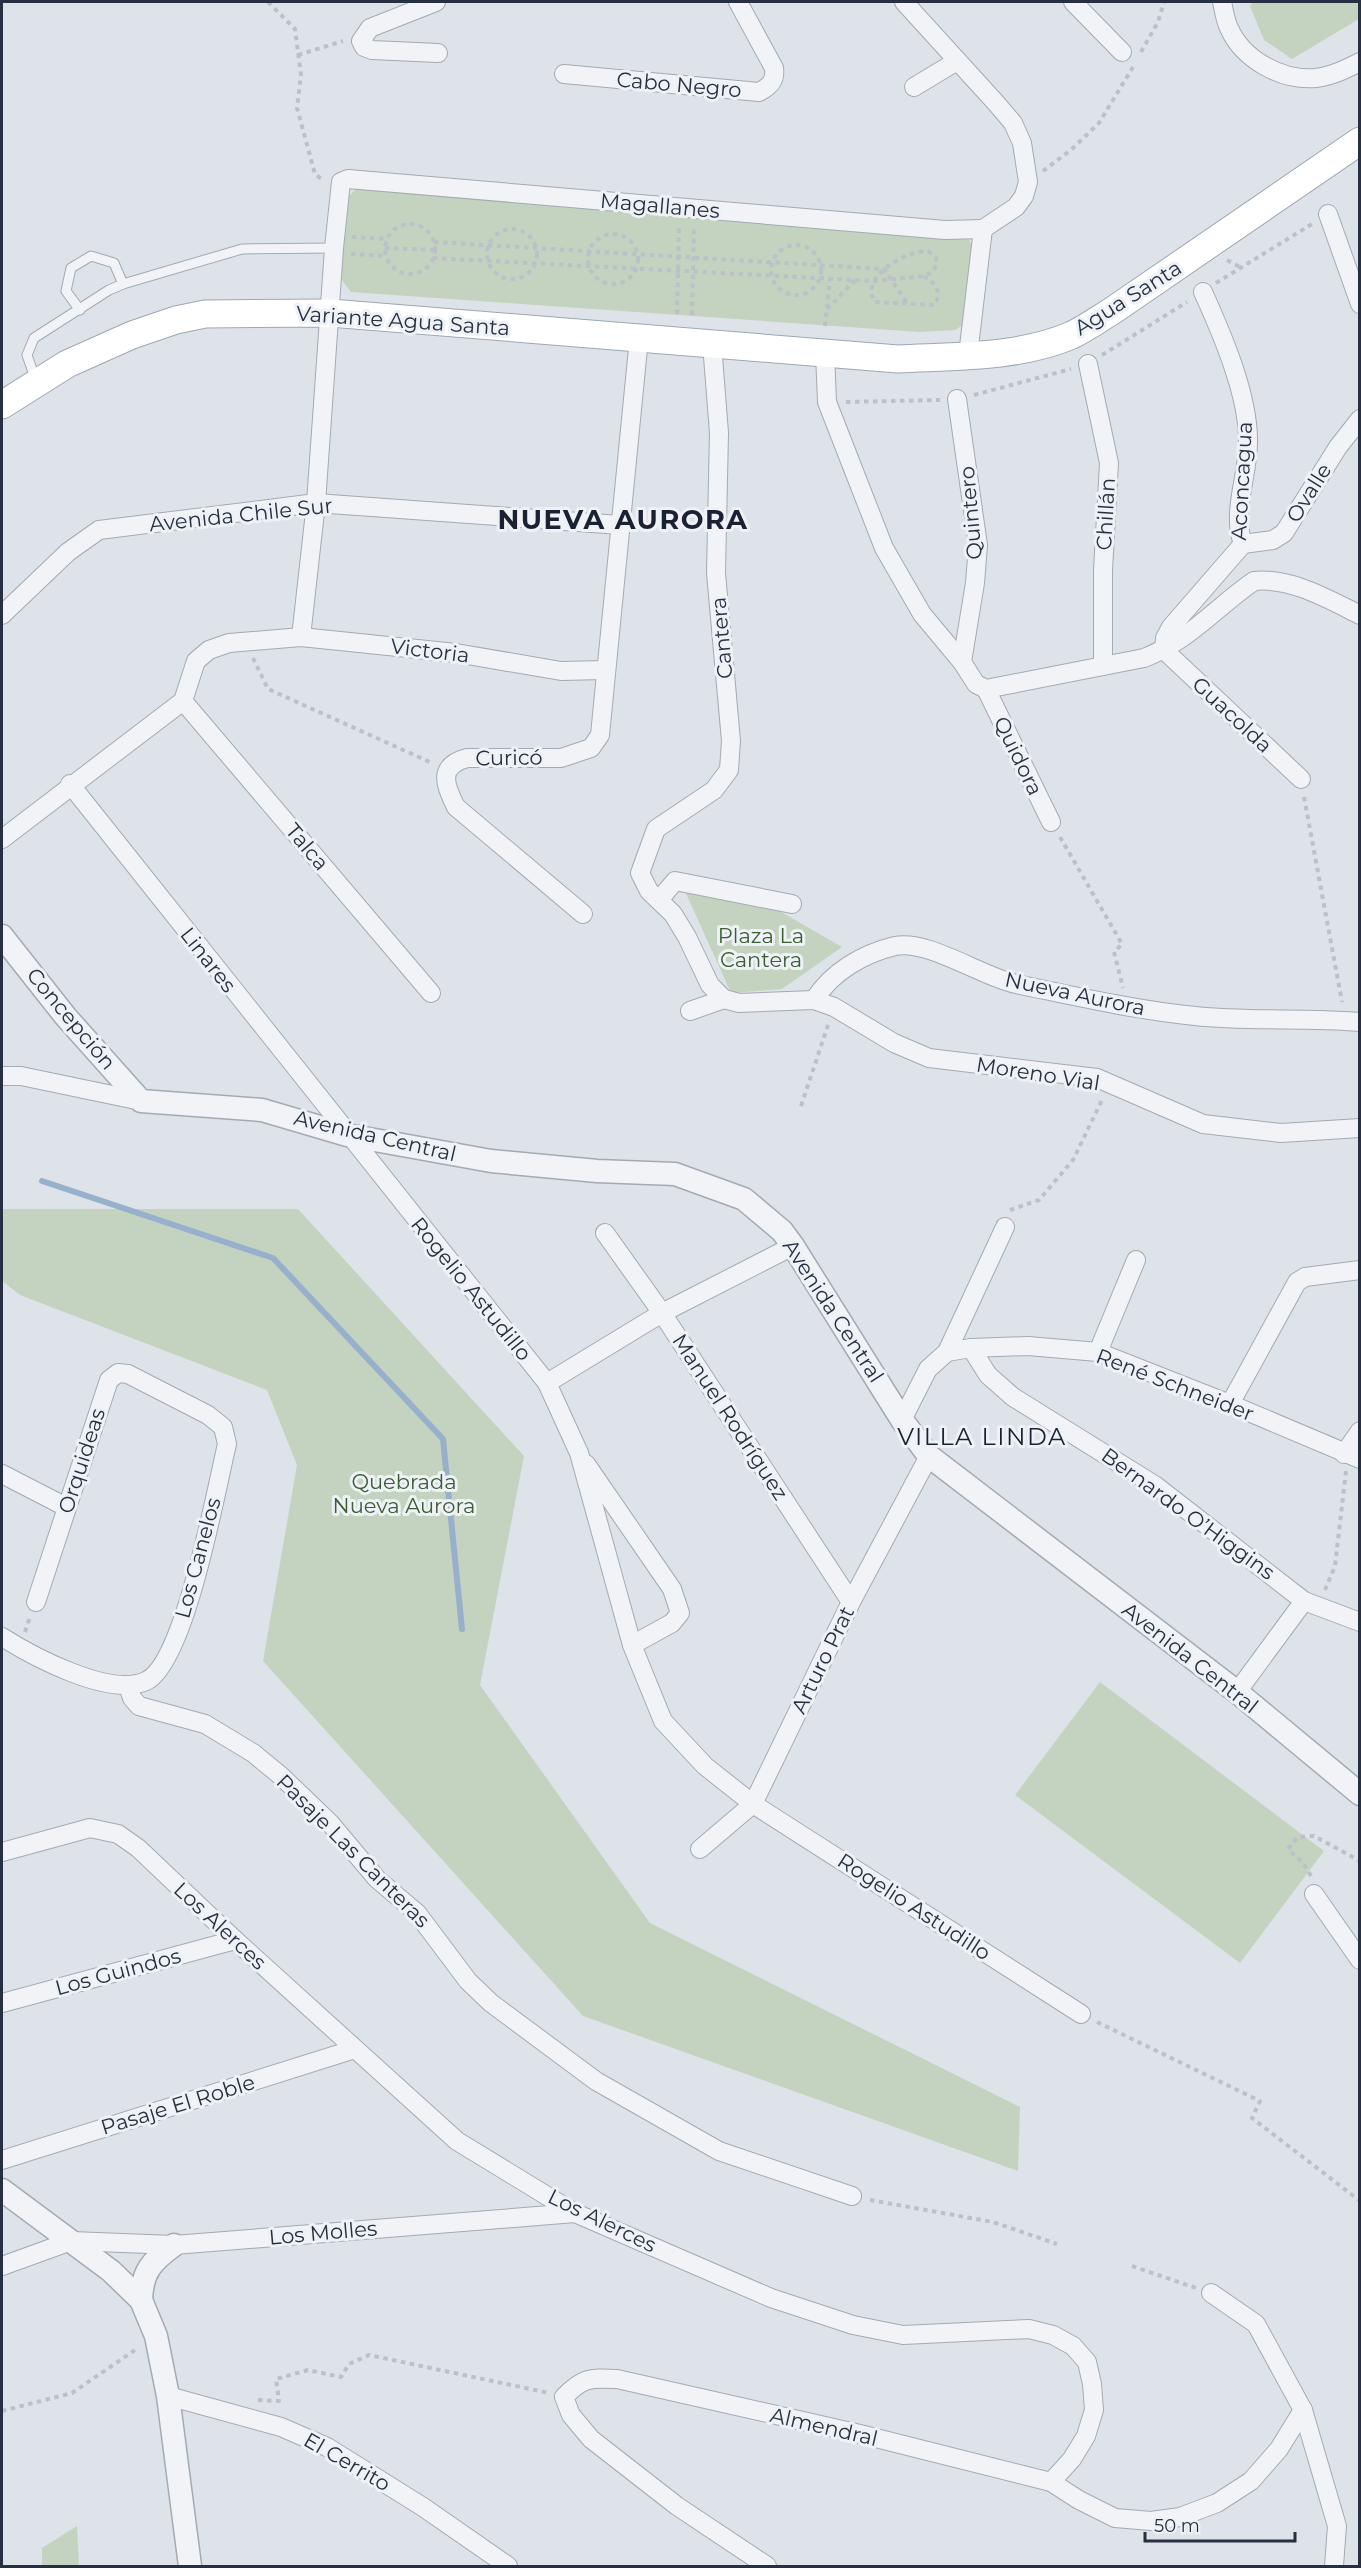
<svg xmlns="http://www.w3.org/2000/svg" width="1361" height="2568" font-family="Montserrat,sans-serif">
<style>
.green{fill:#c4d3bf}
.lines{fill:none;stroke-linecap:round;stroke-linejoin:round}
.stream{stroke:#97b0cc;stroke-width:6}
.service-casing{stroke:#a3aab3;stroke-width:11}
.minor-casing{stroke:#a3aab3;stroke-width:20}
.tertiary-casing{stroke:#a3aab3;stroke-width:25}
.primary-casing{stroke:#9da7b5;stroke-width:29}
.path{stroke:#bcc0c8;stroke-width:4;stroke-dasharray:4.5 4.5;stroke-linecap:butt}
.service{stroke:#f1f3f7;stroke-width:9}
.minor{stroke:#f1f3f7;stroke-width:18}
.tertiary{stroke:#f1f3f7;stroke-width:22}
.primary{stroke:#fff;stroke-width:27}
.labels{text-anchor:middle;stroke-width:6;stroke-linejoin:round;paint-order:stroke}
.street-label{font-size:21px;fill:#263041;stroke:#eef2f6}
.park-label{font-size:21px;fill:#3b5e33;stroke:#eef2f6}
.quarter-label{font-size:24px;letter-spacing:1.5px;fill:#192132;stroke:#eef2f6}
.district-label{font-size:27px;font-weight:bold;letter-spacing:1.5px;fill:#192132;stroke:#eef2f6}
</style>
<rect width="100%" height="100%" fill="#dee3e9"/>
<!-- green -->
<g class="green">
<path d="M1253 2H1359V19L1292 59 1264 40 1250 6Z"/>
<path d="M358 187 968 238 975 250 963 325 955 330 919 332 351 292 341 279 347 198Z"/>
<path d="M684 889 776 909 842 947 782 989 731 993Z"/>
<path d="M2 1209H298L524 1456 480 1685 650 1923 1020 2107 1018 2171 583 2016 263 1661 297 1465 267 1390 20 1295 2 1281Z"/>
<path d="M1100 1682 1324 1851 1240 1963 1015 1795Z"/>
<path d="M77 2526 79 2566H42V2548Z"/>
</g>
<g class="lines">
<!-- stream -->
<path class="stream" d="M42 1181 273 1258 443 1439 462 1629"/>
<!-- service casing -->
<g class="service-casing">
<g id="service">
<path d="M80 310 66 291 71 268 91 256 114 263 123 284"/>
<path d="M36 381 27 355 34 338 109 290 123 284 242 249 334 248"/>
</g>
</g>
<!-- minor casing -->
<g class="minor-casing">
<g id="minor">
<path d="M436 2 370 28 361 41 364 47 372 50 438 53"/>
<path d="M904 2 996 103 1013 123 1022 143 1028 182 1024 196 1016 207 983 229"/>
<path d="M1073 2 1122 52"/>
<path d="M1222 2C1224 10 1225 20 1229 28 1243 60 1282 81 1316 78 1332 76 1346 69 1360 62"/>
<path d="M564 74 759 92C769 87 776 81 774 68L738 2"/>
<path d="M914 87 957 61"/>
<path d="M1328 214 1360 304"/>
<path d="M1203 292C1222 334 1248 394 1248 440 1249 475 1231 510 1243 544L1171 627 1165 638 1164 650 1301 779"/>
<path d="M712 344 719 433 716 573 731 741 729 770 714 790 656 829 640 873 649 891 673 914 687 937 710 985 724 999 739 1003 814 1000 834 1007 894 1043 929 1058 1097 1078 1203 1124 1281 1133 1360 1128"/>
<path d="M825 353 827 402 884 548 922 614 962 662 976 684 986 689 1144 658C1190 640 1215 608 1254 581 1290 577 1328 599 1360 615"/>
<path d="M968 355 983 229"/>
<path d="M1088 364 1109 463 1103 570V666"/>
<path d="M957 399 978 545 975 583 962 662"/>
<path d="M1243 544 1273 540 1284 533 1338 447 1360 419"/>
<path d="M2 615 68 552 99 530 316 503 620 525"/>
<path d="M301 637 316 503 334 248 341 182 348 179 945 230 983 229"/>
<path d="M986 689 1051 822"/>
<path d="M183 701 431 993"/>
<path d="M70 784 547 1383 579 1453 632 1645 663 1721 705 1766 753 1804 1081 2014"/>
<path d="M2 839 183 701 196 661 209 650 229 643 301 637 456 653 561 671 605 670"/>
<path d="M659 900 675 881 792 904"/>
<path d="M583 914 456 807C445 786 437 766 467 758H561L591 748 600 735 639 338"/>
<path d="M814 1000C832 972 862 954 895 946 928 939 982 977 1016 984 1075 996 1135 1010 1195 1016 1250 1022 1305 1017 1360 1022"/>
<path d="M690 1011 724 999"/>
<path d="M2 1076H21L141 1101"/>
<path d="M605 1233 662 1313 851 1602"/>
<path d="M971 1348 988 1375 1013 1397 1156 1486 1304 1601 1360 1622"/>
<path d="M947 1352 971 1348 1028 1346 1098 1352 1230 1404 1360 1459"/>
<path d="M1098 1352 1136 1260"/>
<path d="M547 1383 662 1313 793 1246"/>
<path d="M1230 1404 1297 1282 1305 1277 1360 1270"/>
<path d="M902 1420 928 1369 947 1352 1005 1227"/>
<path d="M1344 1454 1360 1431"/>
<path d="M586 1464 672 1589 680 1613 672 1623 632 1645"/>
<path d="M2 1474 66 1507"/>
<path d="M2 1637C32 1656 110 1698 146 1681 185 1663 216 1490 227 1444L223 1427 208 1415 128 1374 118 1373 109 1380 36 1602"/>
<path d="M128 1685 132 1698 139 1706 205 1724 253 1753 281 1776 330 1823 377 1879 417 1913 468 1981 491 2003 596 2081 719 2151 852 2196"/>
<path d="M1237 1692 1304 1601"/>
<path d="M700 1849 753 1804 851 1602 929 1456"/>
<path d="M2 1852 90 1828 118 1834 138 1848 235 1940 457 2141 575 2213 771 2298 853 2325 903 2335 1029 2329 1053 2335 1073 2346 1087 2362 1092 2384 1094 2410 1086 2436 1072 2459 1051 2482"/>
<path d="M1314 1894 1360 1960"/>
<path d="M2 2003 235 1940"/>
<path d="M2 2160 355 2049"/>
<path d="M2 2266 71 2241 174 2245 575 2213"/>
<path d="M1211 2293 1256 2324 1303 2410 1337 2526 1334 2566"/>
<path d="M168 2396 281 2427 327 2447 423 2507 508 2566"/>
<path d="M767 2566 677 2506 591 2439 571 2415 564 2397C583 2377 590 2378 617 2379L860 2434 1051 2482 1079 2500 1115 2518 1151 2521 1180 2517 1217 2503 1251 2481 1279 2449 1303 2410"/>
</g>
</g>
<!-- tertiary casing -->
<g class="tertiary-casing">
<g id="tertiary">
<path d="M2 936 66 1017 141 1101 262 1110 347 1135 491 1161 597 1171 675 1174 744 1199 782 1231 793 1246 902 1420 929 1456 1237 1692 1360 1794"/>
<path d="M2 2190 111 2271 141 2300 156 2336 168 2396 190 2566"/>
<path d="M141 2300C142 2271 152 2261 174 2245"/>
</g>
</g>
<!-- primary casing -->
<g class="primary-casing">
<path id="primary" d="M2 405 67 364 132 335 176 320 205 314 330 313 898 359C955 356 1019 358 1072 335 1086 328 1099 319 1112 311L1360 141"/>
</g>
<!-- path -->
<g class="path">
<path d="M268 2 295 29 301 75 297 108 315 174 324 181"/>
<path d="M1141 52 1158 22 1164 2"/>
<path d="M298 55 343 41"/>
<path d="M1043 171 1071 150 1099 123 1133 67"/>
<circle cx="410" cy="249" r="25"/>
<circle cx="512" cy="254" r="25"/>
<circle cx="613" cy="259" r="25"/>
<path d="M352 237 387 239"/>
<path d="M434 242 884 269 909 306"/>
<circle cx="796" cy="270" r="25"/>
<path d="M385 248 435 250"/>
<path d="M928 251 936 258C937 269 933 273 923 276 935 282 943 293 934 305L875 302C858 277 907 250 928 251Z"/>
<path d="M351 254 386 256"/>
<path d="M433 258 875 281 923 276"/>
<path d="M1227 260 1240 267"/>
<path d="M1216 283 1312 224"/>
<path d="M827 309 855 280"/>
<path d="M677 314 679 224"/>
<path d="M692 315 694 225"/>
<path d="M825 326 830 279"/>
<path d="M1102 355 1187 302"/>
<path d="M974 395 1071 369"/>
<path d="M846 402 940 400"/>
<path d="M253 658 268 689 432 763"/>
<path d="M1304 797 1342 1002"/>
<path d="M1060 837 1122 944 1114 952 1123 988"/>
<path d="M801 1106 828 1025"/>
<path d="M1010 1210 1039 1200 1073 1160 1103 1098"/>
<path d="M1325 1590 1335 1566 1346 1471"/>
<path d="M25 1632 30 1617"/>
<path d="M1311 1876 1303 1863 1288 1849 1298 1837 1314 1836 1360 1861"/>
<path d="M1097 2022 1260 2101 1252 2118 1360 2201"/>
<path d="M870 2200 993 2222 1057 2244"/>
<path d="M1132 2266 1196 2288"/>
<path d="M258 2400 279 2401 276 2379 308 2370 341 2377 349 2364 369 2355 549 2393"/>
<path d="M2 2411 72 2393 138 2348"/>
</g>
<!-- service -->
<use href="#service" class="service"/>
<!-- minor -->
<use href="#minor" class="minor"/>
<!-- tertiary -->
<use href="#tertiary" class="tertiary"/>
<!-- primary -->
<use href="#primary" class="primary"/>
</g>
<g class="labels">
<!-- street labels -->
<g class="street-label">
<text transform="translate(679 85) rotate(5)" y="7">Cabo Negro</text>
<text transform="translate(660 206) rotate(5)" y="7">Magallanes</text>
<text transform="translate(1128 298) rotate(-32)" y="7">Agua Santa</text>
<text transform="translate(403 321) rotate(4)" y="7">Variante Agua Santa</text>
<text transform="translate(1242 481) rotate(-87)" y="7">Aconcagua</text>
<text transform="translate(1309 493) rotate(-58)" y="7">Ovalle</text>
<text transform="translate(971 513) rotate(-95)" y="7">Quintero</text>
<text transform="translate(1106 514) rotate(-87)" y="7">Chillán</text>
<text transform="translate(241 515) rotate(-6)" y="7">Avenida Chile Sur</text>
<text transform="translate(722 638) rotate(-95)" y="7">Cantera</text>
<text transform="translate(430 651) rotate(7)" y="7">Victoria</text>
<text transform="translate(1232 715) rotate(43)" y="7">Guacolda</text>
<text transform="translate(1018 756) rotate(64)" y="7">Quidora</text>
<text transform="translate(509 758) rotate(-1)" y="7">Curicó</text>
<text transform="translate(307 847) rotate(50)" y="7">Talca</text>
<text transform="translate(208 960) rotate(52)" y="7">Linares</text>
<text transform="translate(1075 994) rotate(12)" y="7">Nueva Aurora</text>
<text transform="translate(71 1019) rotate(50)" y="7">Concepción</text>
<text transform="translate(1038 1074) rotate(9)" y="7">Moreno Vial</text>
<text transform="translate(375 1136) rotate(13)" y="7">Avenida Central</text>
<text transform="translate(471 1289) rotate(51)" y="7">Rogelio Astudillo</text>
<text transform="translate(833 1311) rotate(57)" y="7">Avenida Central</text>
<text transform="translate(1175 1385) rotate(21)" y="7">René Schneider</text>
<text transform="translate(730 1417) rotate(57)" y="7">Manuel Rodríguez</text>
<text transform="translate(82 1461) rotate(-72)" y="7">Orquideas</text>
<text transform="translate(1188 1514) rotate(36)" y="7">Bernardo O’Higgins</text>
<text transform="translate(198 1558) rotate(-75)" y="7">Los Canelos</text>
<text transform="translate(1190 1658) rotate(38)" y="7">Avenida Central</text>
<text transform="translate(823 1660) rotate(-64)" y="7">Arturo Prat</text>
<text transform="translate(353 1851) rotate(45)" y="7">Pasaje Las Canteras</text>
<text transform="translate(914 1907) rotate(33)" y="7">Rogelio Astudillo</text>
<text transform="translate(220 1926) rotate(43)" y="7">Los Alerces</text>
<text transform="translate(118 1972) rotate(-15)" y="7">Los Guindos</text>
<text transform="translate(178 2105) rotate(-17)" y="7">Pasaje El Roble</text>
<text transform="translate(602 2221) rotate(26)" y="7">Los Alerces</text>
<text transform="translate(323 2233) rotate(-5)" y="7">Los Molles</text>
<text transform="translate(824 2427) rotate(13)" y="7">Almendral</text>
<text transform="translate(347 2462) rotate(30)" y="7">El Cerrito</text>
</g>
<!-- park labels -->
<g class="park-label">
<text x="761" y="943">Plaza La<tspan x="761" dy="24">Cantera</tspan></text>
<text x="404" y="1489">Quebrada<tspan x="404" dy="24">Nueva Aurora</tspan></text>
</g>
<!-- quarter labels -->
<g class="quarter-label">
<text x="982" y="1445">VILLA LINDA</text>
</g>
<!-- district labels -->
<g class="district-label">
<text x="623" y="529">NUEVA AURORA</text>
</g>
</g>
<!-- border -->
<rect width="1361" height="2568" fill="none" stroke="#263041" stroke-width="6"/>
<!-- scale -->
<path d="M1145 2532v9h150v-9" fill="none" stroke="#263041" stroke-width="3"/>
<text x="1154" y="2532" font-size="18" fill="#263041" stroke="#eef2f6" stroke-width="4.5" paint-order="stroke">50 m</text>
</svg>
